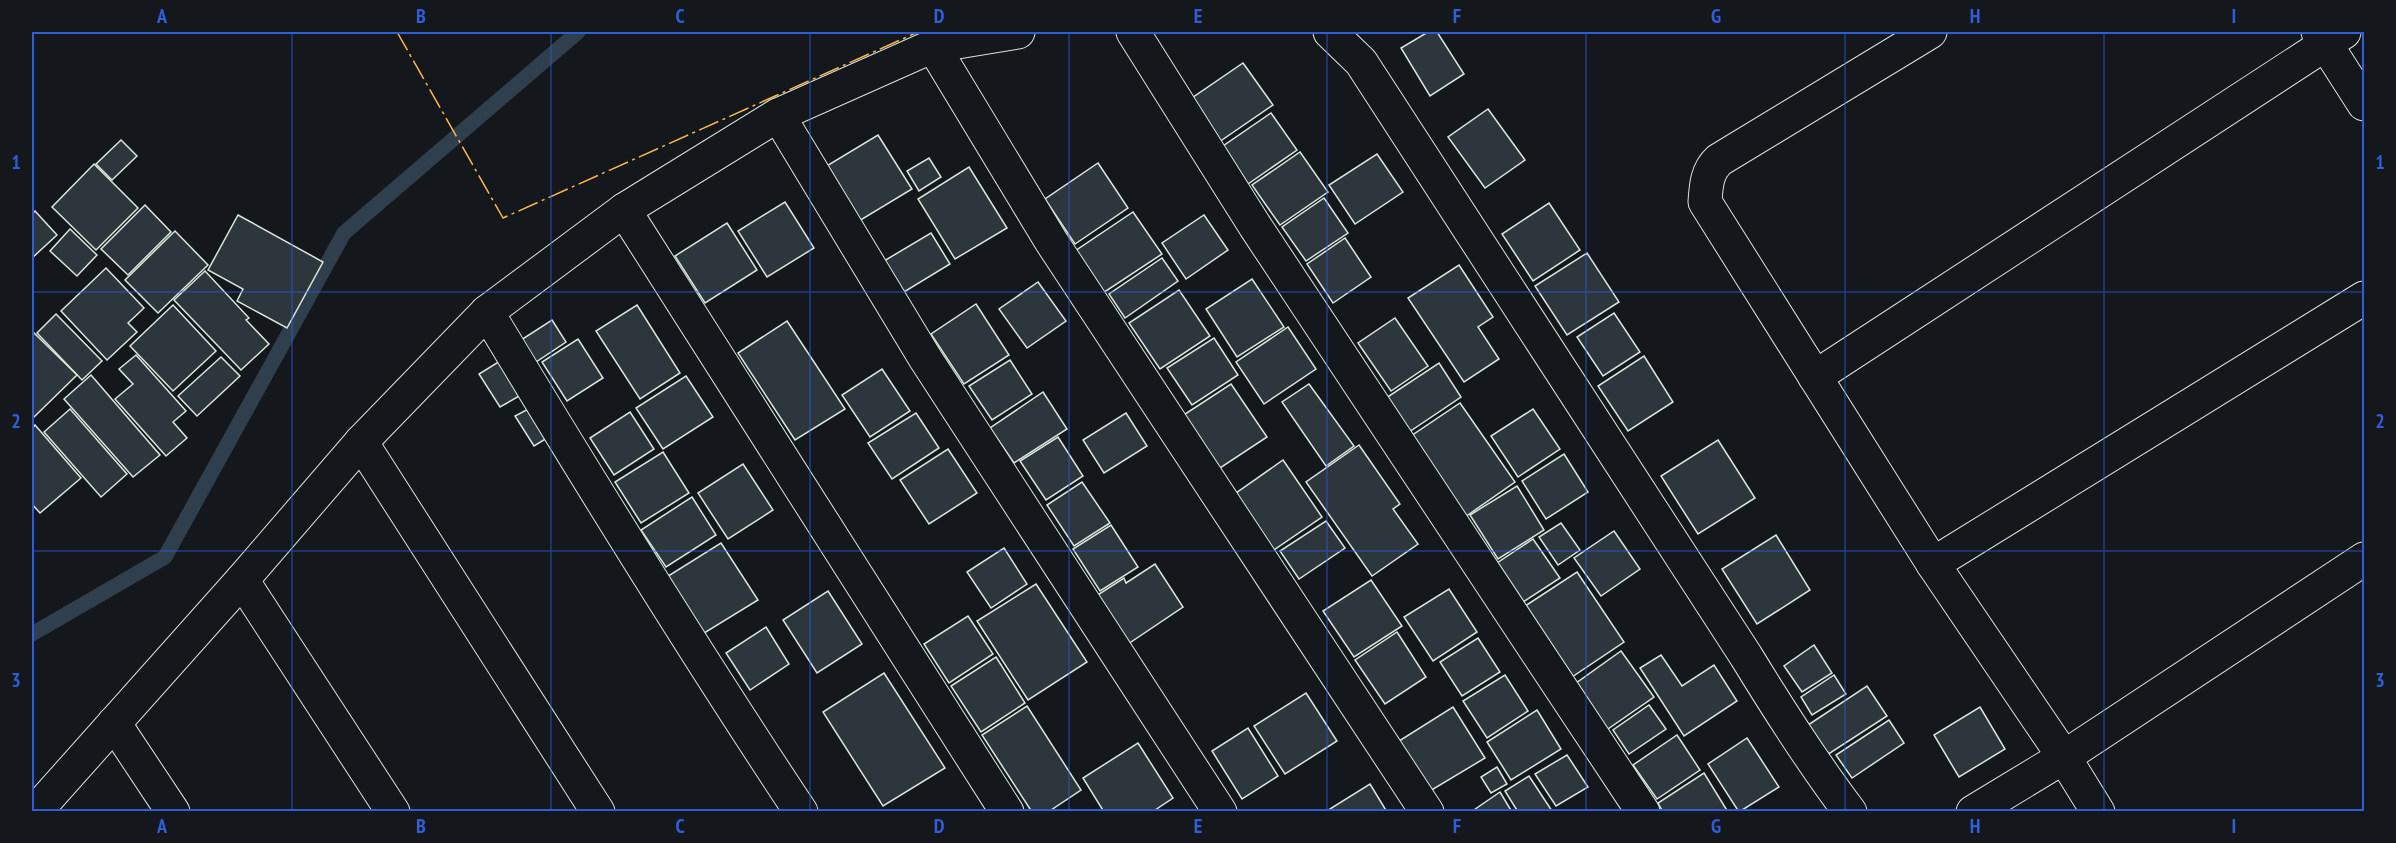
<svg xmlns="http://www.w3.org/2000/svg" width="2396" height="843" font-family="'PT Sans Narrow',sans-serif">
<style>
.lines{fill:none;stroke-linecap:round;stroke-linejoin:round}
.stream{stroke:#2f3f4d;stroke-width:15}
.building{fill:#2c363c;stroke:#d8e6dc;stroke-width:1.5}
.minor-casing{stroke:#d8e6dc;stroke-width:35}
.minor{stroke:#14181c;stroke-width:33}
.power{stroke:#ffb74d;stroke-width:1.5;stroke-dasharray:21 4.5 3 4.5;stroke-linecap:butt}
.grid{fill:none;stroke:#305dd8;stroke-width:1.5;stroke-opacity:0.55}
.neatline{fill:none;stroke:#305dd8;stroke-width:2}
.grid-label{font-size:20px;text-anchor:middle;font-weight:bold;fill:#305dd8}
</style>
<rect width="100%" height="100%" fill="#14181c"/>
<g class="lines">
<!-- stream -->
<path class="stream" d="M32 634 165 557 344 233 578 32"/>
</g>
<!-- building -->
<g class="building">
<path d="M1428 32H1437L1464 74 1430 96 1401 48Z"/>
<path d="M1243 63 1273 105 1219 142 1189 100Z"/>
<path d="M1488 109 1525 160 1485 188 1448 137Z"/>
<path d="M1271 113 1297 150 1248 184 1223 146Z"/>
<path d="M878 135 912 189 859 221 825 167Z"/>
<path d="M121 140 137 156 112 180 96 164Z"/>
<path d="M1300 152 1328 192 1280 225 1252 185Z"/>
<path d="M1377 154 1403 192 1355 224 1329 185Z"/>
<path d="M929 158 941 177 919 191 907 171Z"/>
<path d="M1098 163 1128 208 1075 244 1045 199Z"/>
<path d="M94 164 138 208 96 250 52 207Z"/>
<path d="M969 167 1007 228 955 259 918 199Z"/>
<path d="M1324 198 1348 233 1306 261 1282 227Z"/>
<path d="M785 202 814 248 767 277 738 231Z"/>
<path d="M1549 203 1580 250 1533 281 1502 234Z"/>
<path d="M145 205 171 232 128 275 101 249Z"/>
<path d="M35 211 57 235 32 258V214Z"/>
<path d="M1133 212 1162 254 1103 293 1075 251Z"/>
<path d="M238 215 323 262 287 328 237 301 243 289 208 270Z"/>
<path d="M1204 215 1228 250 1186 279 1162 243Z"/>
<path d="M727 223 757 270 705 303 675 256Z"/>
<path d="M70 229 97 255 77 276 50 251Z"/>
<path d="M175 231 208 265 158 313 125 280Z"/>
<path d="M931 233 950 264 904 292 884 261Z"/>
<path d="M1345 238 1371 277 1333 303 1307 264Z"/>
<path d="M1587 253 1619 302 1567 335 1535 286Z"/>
<path d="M1162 258 1178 281 1125 318 1109 294Z"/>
<path d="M1459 265 1493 317 1478 327 1499 359 1464 382 1408 298Z"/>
<path d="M106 268 144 308 128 323 137 332 107 360 61 311Z"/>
<path d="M205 271 249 318 246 320 269 344 241 370 174 300Z"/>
<path d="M1252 279 1284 327 1237 357 1206 309Z"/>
<path d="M1038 282 1066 321 1027 348 999 309Z"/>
<path d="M1179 290 1210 336 1160 369 1129 323Z"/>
<path d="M976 304 1009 355 964 384 931 334Z"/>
<path d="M173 305 216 351 173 391 130 346Z"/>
<path d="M637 305 680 373 640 399 596 331Z"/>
<path d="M1614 313 1640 352 1603 376 1577 337Z"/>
<path d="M56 314 102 361 82 380 37 333Z"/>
<path d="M1395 318 1428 366 1391 391 1358 343Z"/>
<path d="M552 320 566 342 536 362 521 340Z"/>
<path d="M787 321 845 409 795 440 738 353Z"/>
<path d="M1288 327 1316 369 1264 404 1236 362Z"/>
<path d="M33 332 77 375 34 417 32 415Z"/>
<path d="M1214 338 1238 375 1192 405 1167 368Z"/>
<path d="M578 339 603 378 567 401 542 362Z"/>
<path d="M136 355 186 411 173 422 187 438 166 456 115 399 133 384 119 369Z"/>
<path d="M1644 356 1673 402 1628 431 1598 386Z"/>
<path d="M221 357 240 376 197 416 178 396Z"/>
<path d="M1010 360 1032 394 992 420 969 386Z"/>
<path d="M500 361 521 395 500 407 479 374Z"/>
<path d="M1439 363 1461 397 1409 432 1386 398Z"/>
<path d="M882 369 910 411 870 437 842 395Z"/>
<path d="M91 375 160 455 133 477 64 399Z"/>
<path d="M686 376 713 417 663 449 636 408Z"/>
<path d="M1231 384 1267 437 1214 472 1179 418Z"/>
<path d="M1309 384 1354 446 1326 466 1282 402Z"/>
<path d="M1043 392 1067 429 1014 463 990 428Z"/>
<path d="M1460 403 1515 482 1465 517 1411 436Z"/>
<path d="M534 406 552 435 534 446 515 416Z"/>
<path d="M70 409 127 474 101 497 44 432Z"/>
<path d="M1533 409 1560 449 1518 477 1491 436Z"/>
<path d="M630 412 654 449 614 475 590 438Z"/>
<path d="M916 413 939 448 892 479 868 443Z"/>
<path d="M1126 413 1147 446 1104 473 1083 440Z"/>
<path d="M35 425 81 478 40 513 32 504V429Z"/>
<path d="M1058 437 1083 476 1046 500 1020 461Z"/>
<path d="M1718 440 1755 498 1698 534 1661 476Z"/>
<path d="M1359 445 1400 504 1393 509 1418 544 1372 576 1306 482Z"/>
<path d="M948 449 977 493 929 524 900 480Z"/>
<path d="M663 452 689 493 641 523 615 482Z"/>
<path d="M1564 454 1588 492 1546 519 1522 481Z"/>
<path d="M1283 460 1322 517 1268 554 1229 498Z"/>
<path d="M743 464 773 510 728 539 698 493Z"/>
<path d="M1082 482 1110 523 1074 546 1047 505Z"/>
<path d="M1517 486 1544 530 1498 559 1470 515Z"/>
<path d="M692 497 716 535 666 567 641 530Z"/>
<path d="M1326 521 1345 548 1299 579 1280 551Z"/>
<path d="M1561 523 1580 550 1558 565 1539 537Z"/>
<path d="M1111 525 1138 567 1100 591 1073 549Z"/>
<path d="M1614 531 1640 569 1601 596 1574 558Z"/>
<path d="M1776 535 1810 590 1757 624 1722 569Z"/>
<path d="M1533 539 1560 578 1523 602 1497 563Z"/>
<path d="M721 543 758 600 701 635 665 578Z"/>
<path d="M1004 548 1027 584 991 608 967 572Z"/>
<path d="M1155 564 1183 607 1128 644 1096 596 1124 578 1126 583Z"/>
<path d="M1577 572 1624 642 1563 683 1516 612Z"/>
<path d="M1371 580 1402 626 1354 657 1323 611Z"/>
<path d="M1036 584 1087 662 1028 700 977 621Z"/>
<path d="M1449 589 1477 632 1433 661 1404 617Z"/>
<path d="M828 591 862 644 817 673 783 620Z"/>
<path d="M968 616 993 654 949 683 924 644Z"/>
<path d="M766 627 789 664 750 690 726 653Z"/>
<path d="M1397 632 1426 677 1385 704 1355 660Z"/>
<path d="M1478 638 1500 672 1462 696 1440 662Z"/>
<path d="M1814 645 1832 673 1802 692 1784 666Z"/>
<path d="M1621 651 1654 697 1605 731 1572 686Z"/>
<path d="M1661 655 1682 686 1714 665 1737 701 1684 736 1640 668Z"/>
<path d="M996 657 1025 703 981 732 951 686Z"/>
<path d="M884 673 945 768 883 806 823 712Z"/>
<path d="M1505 675 1528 711 1487 738 1463 701Z"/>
<path d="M1834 675 1846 694 1812 715 1801 697Z"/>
<path d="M1867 686 1887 716 1827 755 1808 725Z"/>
<path d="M1306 693 1337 741 1285 774 1254 726Z"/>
<path d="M1649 705 1666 729 1629 754 1613 730Z"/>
<path d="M1027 706 1081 790 1048 812H1032L982 735Z"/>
<path d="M1453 707 1485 758 1430 791 1399 741Z"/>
<path d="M1980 707 2005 749 1959 777 1934 735Z"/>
<path d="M1537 710 1561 749 1511 780 1487 742Z"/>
<path d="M1889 720 1904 743 1852 778 1836 755Z"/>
<path d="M1248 728 1278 776 1242 799 1212 751Z"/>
<path d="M1677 735 1700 770 1657 799 1633 765Z"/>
<path d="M1747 738 1779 787 1739 812 1708 764Z"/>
<path d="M1138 743 1173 798 1152 812H1104L1083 778Z"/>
<path d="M1567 755 1588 787 1556 806 1535 774Z"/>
<path d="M1497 767 1507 784 1491 793 1481 777Z"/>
<path d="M1704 773 1728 812H1663L1658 803Z"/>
<path d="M1529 776 1552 811V812H1518L1505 791Z"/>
<path d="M1370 784 1387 812H1325Z"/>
<path d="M1500 792 1512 812H1471Z"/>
</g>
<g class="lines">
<!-- minor casing -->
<g class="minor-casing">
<g id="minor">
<path d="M1133 32 1255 226 1643 812"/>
<path d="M1330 32 1361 62 1746 656C1779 710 1812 762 1850 812"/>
<path d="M1930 32 1719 160C1707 171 1706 185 1705 202L1933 564 2064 757 2098 812"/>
<path d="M2318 32 2364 104"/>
<path d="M933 46 1051 241 1427 812"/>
<path d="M778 115 925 358 1220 812"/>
<path d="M624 210 1007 812"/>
<path d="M487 312C589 481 692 648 801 812"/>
<path d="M1815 377 2344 32"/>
<path d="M361 442 598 812"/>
<path d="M1933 564 2364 298"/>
<path d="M242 580 393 812"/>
<path d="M114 723 173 812"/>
<path d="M35 812 242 580 361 442 487 312 624 210 778 115 933 46 1018 32"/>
<path d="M1973 812 2064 757 2364 559"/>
</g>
</g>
<!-- minor -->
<use href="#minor" class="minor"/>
<!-- power -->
<path class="power" d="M397 32 503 218 918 32"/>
</g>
<!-- grid -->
<path class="grid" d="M292 32V812M551 32V812M810 32V812M1069 32V812M1327 32V812M1586 32V812M1845 32V812M2104 32V812M32 292H2364M32 551H2364"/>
<!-- border -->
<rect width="2396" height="843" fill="none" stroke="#14181c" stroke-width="66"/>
<rect x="33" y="33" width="2330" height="777" class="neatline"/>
<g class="grid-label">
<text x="162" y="23">A</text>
<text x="421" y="23">B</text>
<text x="680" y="23">C</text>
<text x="939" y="23">D</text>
<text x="1198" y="23">E</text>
<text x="1457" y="23">F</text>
<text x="1716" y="23">G</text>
<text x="1975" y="23">H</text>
<text x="2234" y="23">I</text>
<text x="16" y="169">1</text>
<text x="2380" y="169">1</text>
<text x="16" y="428">2</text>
<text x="2380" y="428">2</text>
<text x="16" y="687">3</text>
<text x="2380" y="687">3</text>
<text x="162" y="833">A</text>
<text x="421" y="833">B</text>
<text x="680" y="833">C</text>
<text x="939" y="833">D</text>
<text x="1198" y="833">E</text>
<text x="1457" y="833">F</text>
<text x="1716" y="833">G</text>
<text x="1975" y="833">H</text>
<text x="2234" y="833">I</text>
</g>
</svg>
